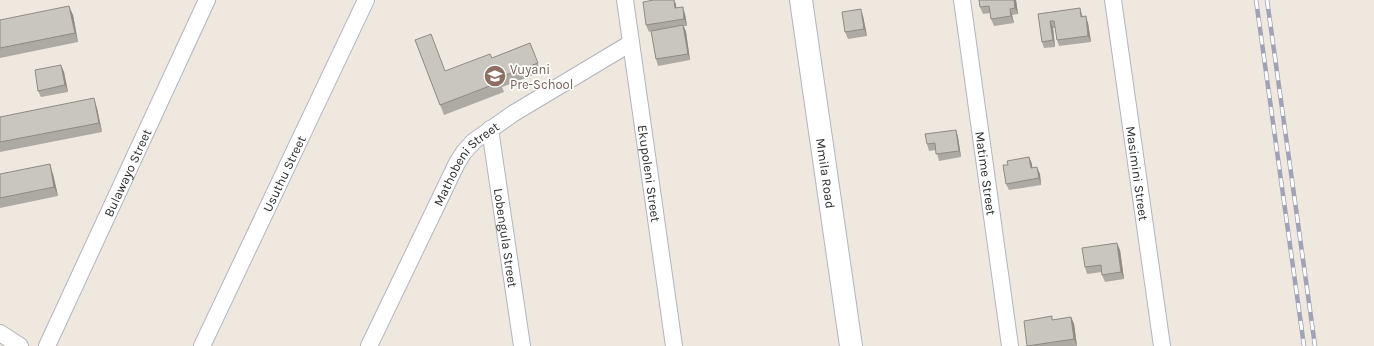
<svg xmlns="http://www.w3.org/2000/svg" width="1374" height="346" font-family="Karla,sans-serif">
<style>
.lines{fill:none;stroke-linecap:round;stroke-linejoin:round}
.street-casing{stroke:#b2b4c0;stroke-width:18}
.secondary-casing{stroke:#b2b4c0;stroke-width:24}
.street{stroke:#fff;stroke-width:16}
.secondary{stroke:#fff;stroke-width:22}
.rail-casing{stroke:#a1a2b7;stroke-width:4.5}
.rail{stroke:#fff;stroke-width:3;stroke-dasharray:9;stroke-linecap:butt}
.wall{fill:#adaaa3}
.shaded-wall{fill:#8d8b84}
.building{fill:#c9c6bd;stroke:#8d8b84}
.labels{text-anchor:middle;stroke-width:3.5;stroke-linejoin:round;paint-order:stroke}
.education-label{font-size:13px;fill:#785e54;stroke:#fff;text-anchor:start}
.street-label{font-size:13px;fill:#2c2c2c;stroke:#fff}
</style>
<rect width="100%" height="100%" fill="#eee8df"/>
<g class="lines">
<!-- street casing -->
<g class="street-casing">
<g id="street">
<path id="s1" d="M625 0 674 346"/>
<path id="s2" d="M962 0 1010 346"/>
<path id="s3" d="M1113 0 1162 346"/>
<path id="s4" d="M490 129 522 346"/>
<path d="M0 333 20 346"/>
<path id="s5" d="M47 346 207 0"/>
<path id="s6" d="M202 346 366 0"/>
<path id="s7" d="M369 346 457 163 464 152 474 141 514 113 631 43"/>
</g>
</g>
<!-- secondary casing -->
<g class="secondary-casing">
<g id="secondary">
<path id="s8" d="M801 0 851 346"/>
</g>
</g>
<!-- street -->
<use href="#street" class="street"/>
<!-- secondary -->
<use href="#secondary" class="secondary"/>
<!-- rail casing -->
<g class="rail-casing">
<g id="rail">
<path d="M1256 0 1304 346"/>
<path d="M1267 0 1315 346"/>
</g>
</g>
<!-- rail -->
<use href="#rail" class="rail"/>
</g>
<!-- wall -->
<g class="wall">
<path d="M654 0H674L676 8 685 14 687 26H684L686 32 690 60 658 66 656 59 651 31 649 32 646 25Z"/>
<path d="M1016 0 1018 14 1012 15 1014 23 994 26 991 19 990 13 983 14 980 7Z"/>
<path d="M1080 8 1083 17 1088 23 1091 42 1059 46 1057 40 1055 28H1053L1055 47 1044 48 1042 42 1038 14Z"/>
<path d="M73 15 78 42 0 58V20Z"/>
<path d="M863 16 867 36 848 39 845 32Z"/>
<path d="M415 40 445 71 492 58 530 43 541 72 502 87 504 92 444 115Z"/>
<path d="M64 72 68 92 41 97 38 91Z"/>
<path d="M97 108 102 132 0 152V117Z"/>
<path d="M956 130 958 137 961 157 939 161 936 150 929 151 927 144Z"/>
<path d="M1029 157 1032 164V168L1040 174 1041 185 1009 190 1006 184 1008 165Z"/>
<path d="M0 174H53L58 196 0 208Z"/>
<path d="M1120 250 1124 279 1105 282 1102 275V272L1087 274 1085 267Z"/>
<path d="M1071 317 1074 324 1077 346H1027L1053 320Z"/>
</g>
<!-- shaded-wall -->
<g class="shaded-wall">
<path d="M674 0 676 4 677 15 675 8Z"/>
<path d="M1014 0H1016L1018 14 1015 8Z"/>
<path d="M69 6 73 15 78 42 75 33Z"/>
<path d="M683 7 685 14 687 26 684 19Z"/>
<path d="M861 9 863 16 867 36 864 29Z"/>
<path d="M1010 9 1012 15 1014 23 1011 16Z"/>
<path d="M1086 16 1088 23 1091 42 1088 36Z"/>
<path d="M1050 21 1053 28 1055 47 1053 40Z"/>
<path d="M683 25 686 32 690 60 688 54Z"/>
<path d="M61 65 64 72 68 92 65 85Z"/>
<path d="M94 98 97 108 102 132 99 123Z"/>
<path d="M956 130 958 137 961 157 959 151Z"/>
<path d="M1029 157 1032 164 1033 175 1031 168Z"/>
<path d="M50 164 53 174 58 196 54 187Z"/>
<path d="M1037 167 1040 174 1041 185 1039 178Z"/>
<path d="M1117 243 1120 250 1124 279 1121 272Z"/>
<path d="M1071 317 1074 324 1077 346 1074 339Z"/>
</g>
<!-- building -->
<g class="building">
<path d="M654 0H674L675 8 683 7 684 19 646 25 643 2Z"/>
<path d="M979 0H1014L1015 8 1010 9 1011 16 991 19 989 6 980 7Z"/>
<path d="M69 6 75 33 0 48V20Z"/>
<path d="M1080 8 1081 17 1086 16 1088 36 1057 40 1054 21H1050L1053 40 1042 42 1038 14Z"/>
<path d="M861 9 864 29 845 32 842 12Z"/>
<path d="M683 25 688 54 656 59 651 31Z"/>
<path d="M431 34 445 71 490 54 492 58 530 43 538 63 498 78 500 82 440 105 415 40Z"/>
<path d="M61 65 65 85 38 91 35 70Z"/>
<path d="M94 98 99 123 0 142V117Z"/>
<path d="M956 130 959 151 936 154 935 143 927 144 925 134Z"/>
<path d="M1029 157 1031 168 1037 167 1039 178 1006 184 1003 165H1008L1007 161Z"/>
<path d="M50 164 54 187 0 198V174Z"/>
<path d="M1117 243 1121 272 1102 275 1101 265 1085 267 1082 248Z"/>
<path d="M1052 316V320L1071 317 1074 339 1027 346 1024 321Z"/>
</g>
<!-- icons -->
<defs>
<g id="school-disc" transform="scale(1.15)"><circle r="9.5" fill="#8d6e63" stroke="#fff"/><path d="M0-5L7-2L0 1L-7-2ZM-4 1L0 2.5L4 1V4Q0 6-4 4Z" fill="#fff"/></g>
</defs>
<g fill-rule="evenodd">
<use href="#school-disc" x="495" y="76"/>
</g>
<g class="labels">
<!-- education labels -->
<g class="education-label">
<text x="510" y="74">Vuyani<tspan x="510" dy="15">Pre-School</tspan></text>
</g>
<!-- street labels -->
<g class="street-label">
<text dy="5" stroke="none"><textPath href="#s7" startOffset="208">Mathobeni Street</textPath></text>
<text dy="5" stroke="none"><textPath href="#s5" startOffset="191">Bulawayo Street</textPath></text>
<text dy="5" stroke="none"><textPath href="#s6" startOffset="191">Usuthu Street</textPath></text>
<text dy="5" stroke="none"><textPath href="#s1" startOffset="175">Ekupoleni Street</textPath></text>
<text dy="5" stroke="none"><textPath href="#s8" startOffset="175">Mmila Road</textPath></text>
<text dy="5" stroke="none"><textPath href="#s2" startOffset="175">Matime Street</textPath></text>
<text dy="5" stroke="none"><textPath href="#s3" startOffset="175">Masimini Street</textPath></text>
<text dy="5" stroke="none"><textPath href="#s4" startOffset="110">Lobengula Street</textPath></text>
</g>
</g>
</svg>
